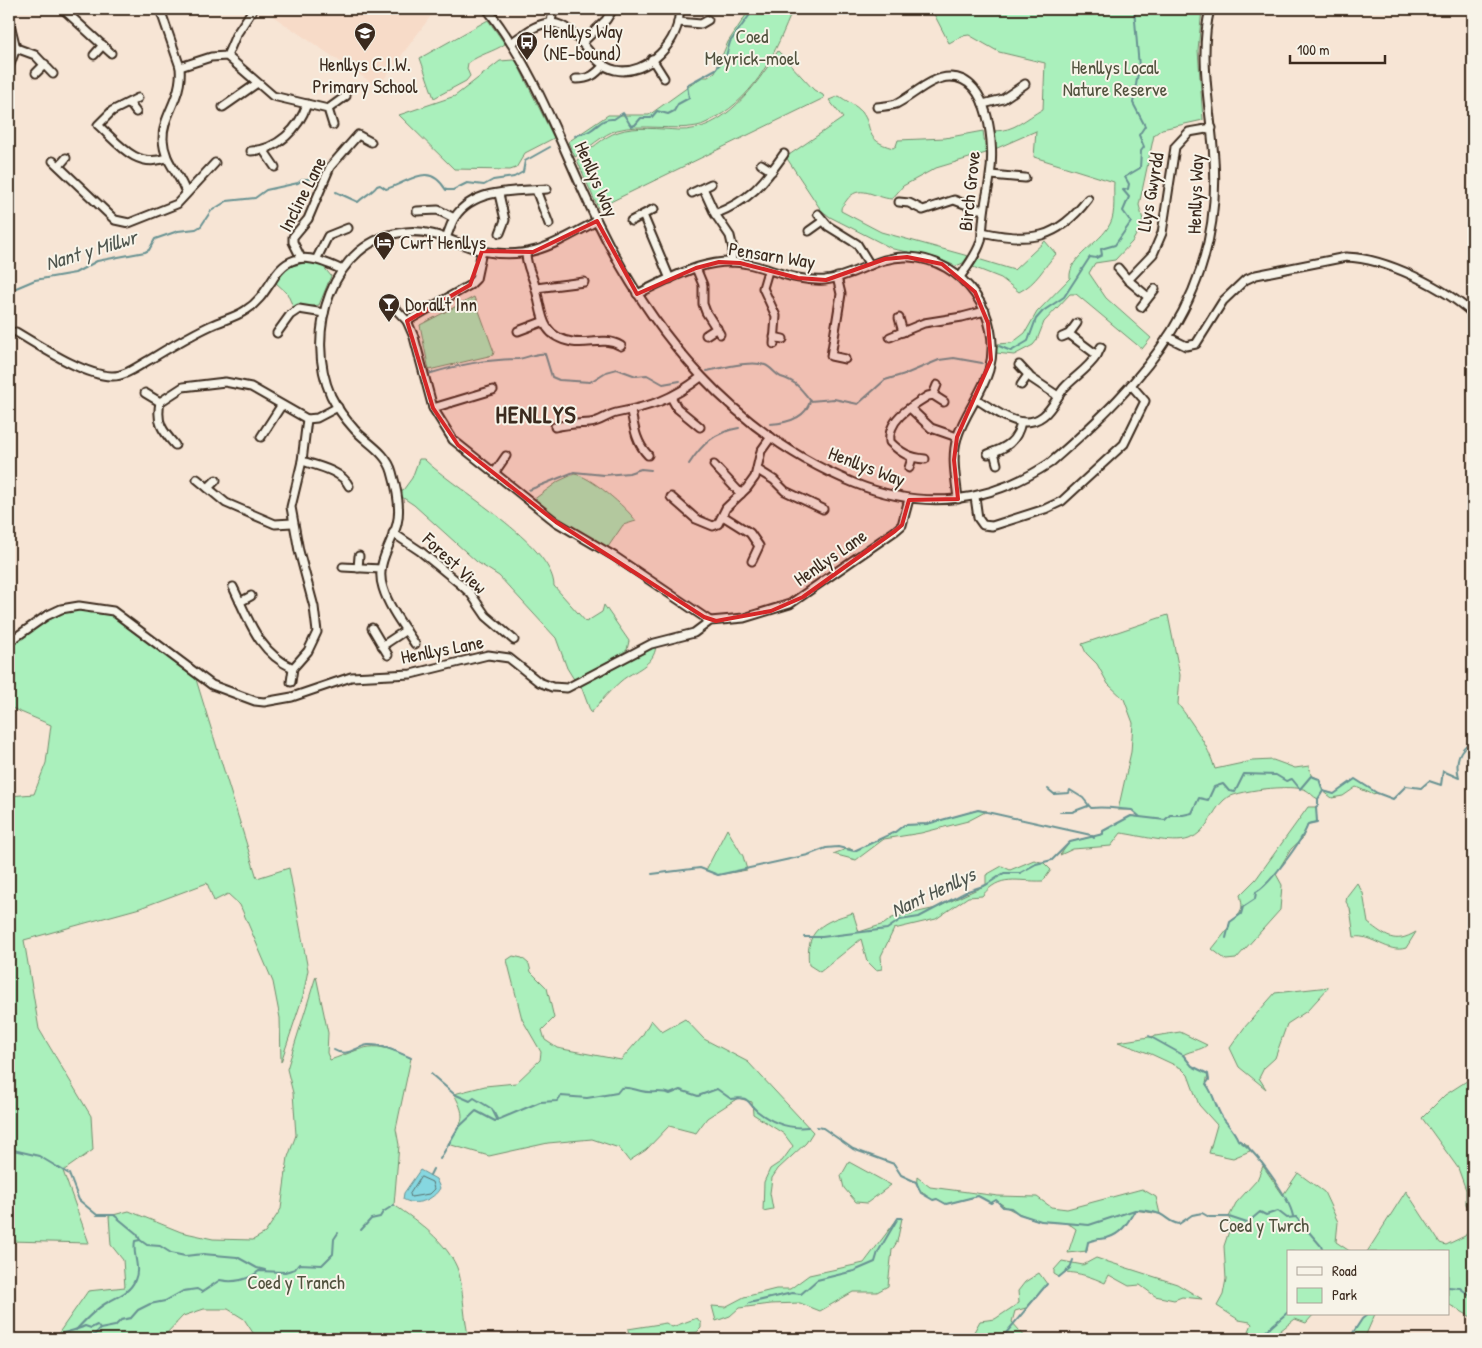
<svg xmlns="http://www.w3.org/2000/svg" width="1482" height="1348" font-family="'Patrick Hand',sans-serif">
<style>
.built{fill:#f7dbc8}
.green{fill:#aaf0bc;stroke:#728d6d}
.water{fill:#86d7e0;stroke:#689292}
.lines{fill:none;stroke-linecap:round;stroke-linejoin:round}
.shore{stroke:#596f6c;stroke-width:1}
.stream{stroke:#689292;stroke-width:2}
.minor-casing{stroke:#3b2a1e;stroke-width:11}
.minor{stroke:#f7f3e8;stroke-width:7}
.marked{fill:#d62828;fill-opacity:0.2;stroke:#d62828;stroke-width:4;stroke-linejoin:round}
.labels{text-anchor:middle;stroke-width:4;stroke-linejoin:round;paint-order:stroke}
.poi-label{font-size:19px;fill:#3b2a1e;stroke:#f7f3e8;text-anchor:start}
.park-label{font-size:19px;fill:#51523e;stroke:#f7f3e8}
.street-label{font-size:19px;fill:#3b2a1e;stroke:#f7f3e8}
.water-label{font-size:20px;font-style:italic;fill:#4e554e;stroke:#f7f3e8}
.district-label{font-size:24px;font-weight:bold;letter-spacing:1px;fill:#3b2a1e;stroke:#f7f3e8}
</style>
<rect width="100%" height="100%" fill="#f7e5d5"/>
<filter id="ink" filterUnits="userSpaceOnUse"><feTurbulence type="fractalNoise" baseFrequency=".02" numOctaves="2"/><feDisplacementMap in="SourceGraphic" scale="10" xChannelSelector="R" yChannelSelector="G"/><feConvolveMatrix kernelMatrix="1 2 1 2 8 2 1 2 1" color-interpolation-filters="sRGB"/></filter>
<g filter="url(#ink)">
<!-- built -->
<path class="built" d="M271 9H436L378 87 274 17Z"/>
<!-- green -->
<g class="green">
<path d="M750 9H793C776 51 757 95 715 118 709 121 703 125 697 126 672 131 642 123 617 130 603 134 588 149 575 157L568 142 608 115H649L702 77H708L715 72 728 42Z"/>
<path d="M928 9H1202L1198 50 1203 120 1162 129 1154 135 1139 205 1143 220 1140 228 1132 242 1115 260 1095 263 1089 273 1106 298 1151 338 1142 349 1076 294H1070L1044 322 1037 340 1033 345 1014 355 996 353 997 344 1012 343 1025 333 1037 312 1070 278C1068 257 1100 244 1110 224 1116 214 1113 194 1114 182L1034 157 1036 131 995 149 994 131C1015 131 1025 119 1043 109L1045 63 999 52 969 35 962 36 949 43 935 16Z"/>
<path d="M488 20 505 44C493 52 480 54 468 63L467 69 470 76 466 81 434 98 420 58Z"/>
<path d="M778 51 814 90 823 95 824 98 598 208 577 160C589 151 604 136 618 132 634 126 661 129 678 130 725 132 756 85 778 51Z"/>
<path d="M513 60 516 61 554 138 525 153 516 168 510 170 454 169 399 115 455 96 500 61Z"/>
<path d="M839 96C846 101 856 105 862 112 874 128 863 140 893 148L896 146 898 140 945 138 983 131 986 153 936 168 903 186 892 199C874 198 859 182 846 201 843 206 841 205 841 211L881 232 968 256 963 263 956 266 933 257 893 249 830 217 821 210 786 157 843 118 829 100Z"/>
<path d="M1045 241 1056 254C1043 268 1037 283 1019 292L1001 278 973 267 978 259 1014 270Z"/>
<path d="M309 262 323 266 331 276 319 305 294 309 287 293 275 282 288 267Z"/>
<path d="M474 297 494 352 493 355 429 370 420 325Z"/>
<path d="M419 459H424C454 489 553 544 554 586L586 622 602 612 604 605 629 641 627 650 575 681 567 668 556 638 499 576 477 562 414 505 402 497 401 493 412 478Z"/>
<path d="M574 474C589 475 627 508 636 521L623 525 608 547 557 519 533 500 559 481Z"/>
<path d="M83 609 114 616 195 676 257 878 289 868 308 970 303 996 281 1062 280 1018 273 982 240 905 228 894 214 901 207 883 140 908 24 940 39 1029 91 1116 93 1150 63 1171 89 1243 9 1241V796L34 794 46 763 51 725 9 707V642L46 616Z"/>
<path d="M1168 615 1180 675 1178 704C1193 724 1208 745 1215 769L1252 761 1273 760 1295 768 1309 766 1311 775 1319 779 1324 791 1334 794 1355 779 1377 793 1372 794 1356 787 1343 796 1332 798 1323 791 1318 799C1313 797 1310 792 1306 790 1293 784 1234 790 1224 800 1211 812 1208 832 1189 839 1172 845 1138 835 1121 833L1111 846 1073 849 1060 855 1070 842 1103 834V831L1131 816 1140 817 1132 810H1118L1131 752 1133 723 1124 699 1108 684 1097 664 1086 653 1082 644Z"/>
<path d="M656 646C654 666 634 670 621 681 610 690 600 702 591 713L581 686 637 654Z"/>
<path d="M1308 807H1316L1317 822 1308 824 1302 839 1291 849 1276 874 1282 885 1280 910 1236 959 1226 960 1212 949 1228 929 1230 922C1242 913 1244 910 1240 895L1256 879Z"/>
<path d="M978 810 987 811 968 821 921 833 884 839 856 860 833 854 849 848 854 851 895 832 904 825 927 824Z"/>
<path d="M727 829 743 856 747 870 718 875 706 870Z"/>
<path d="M1034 860 1044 863 1051 870 1043 881C1017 882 1000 873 982 896L968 897 936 919 894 929 881 956 882 969 876 970 867 961 861 939 820 972 809 965C804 930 824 921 853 913L859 932 884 924 892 918 936 908 986 885V875L1002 866 1010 870Z"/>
<path d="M1357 883 1363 893 1368 923C1386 936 1394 945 1416 932L1406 948C1388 954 1372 934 1354 937L1350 908 1346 902 1347 896Z"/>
<path d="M513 956 522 958 529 964 531 972 547 988 554 1018 542 1030 545 1040 557 1048 621 1060 642 1036 651 1020 662 1032 685 1019 704 1039 748 1062 813 1132 806 1143 778 1169 772 1178 770 1193 773 1209 763 1211 764 1182 770 1169 782 1161 793 1146 784 1134 753 1114 752 1102 738 1098 707 1118 696 1133 669 1126 646 1150 629 1161 619 1148 592 1139 548 1143 489 1156 448 1144C462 1121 468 1120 454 1094L485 1086 516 1083 540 1060 541 1052 522 1019 507 960Z"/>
<path d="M316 976 328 1033 327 1053 330 1060C368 1047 370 1039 411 1058L396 1129 399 1145 394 1205C418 1221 455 1248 460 1278 464 1299 464 1319 469 1339H257L244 1319 228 1309H204L183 1316 165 1335 146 1339H64L58 1334 88 1291 125 1287 123 1260 111 1245 109 1216 129 1211 181 1232 213 1239 253 1240 265 1233 281 1209 288 1157 296 1135 293 1093 287 1069Z"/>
<path d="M1329 987 1307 1011 1287 1024 1275 1058 1264 1068 1259 1078 1266 1089 1239 1067 1230 1048 1244 1028 1275 993Z"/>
<path d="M1180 1032 1207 1045C1200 1051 1191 1050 1183 1055L1192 1066 1208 1074 1206 1084C1214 1094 1215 1106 1222 1117 1228 1125 1234 1130 1238 1140L1248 1145 1250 1151 1233 1158 1209 1153 1217 1125 1199 1105 1188 1075 1181 1068 1151 1054 1118 1042Z"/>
<path d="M1473 1077V1216L1466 1204V1190L1458 1168 1422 1118 1445 1095Z"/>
<path d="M849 1162 891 1185 867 1203 856 1202 844 1188 841 1176Z"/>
<path d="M1263 1166 1283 1195 1298 1173 1324 1192 1338 1222 1336 1242 1351 1252H1288V1314H1314L1306 1323 1295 1319 1270 1339H1246L1251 1334 1249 1331 1252 1324 1250 1322 1239 1320 1217 1306 1223 1295 1226 1279 1224 1246 1230 1228 1229 1217 1236 1203 1257 1180Z"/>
<path d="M917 1177 930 1187 998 1196 1037 1197 1051 1207 1067 1209 1142 1189 1156 1197 1160 1214 1135 1210C1128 1222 1122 1234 1107 1238 1100 1239 1096 1239 1088 1242L1087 1251 1068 1253 1076 1229C1065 1219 1056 1224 1042 1221 1030 1219 1004 1208 996 1200L991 1203 978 1196 946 1204 937 1199 933 1200C924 1194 915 1189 917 1177Z"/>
<path d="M1406 1191 1440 1243 1446 1245 1465 1236 1473 1224V1318L1448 1304V1252H1367Z"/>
<path d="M898 1218H902L897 1242 892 1250 888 1286 877 1292H853L820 1311 800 1303 770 1304 739 1308 730 1316 716 1321 712 1306 725 1307 744 1297 776 1289H790L809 1275 864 1263Z"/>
<path d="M1096 1258 1177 1284 1202 1299 1182 1297 1174 1300 1155 1296 1140 1285 1129 1286 1109 1275 1105 1283C1092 1277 1080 1273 1065 1272L1059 1277 1054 1274V1270L1062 1261 1083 1265Z"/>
<path d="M1039 1273 1047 1284 1026 1308 1015 1311 1012 1322 1027 1339H970L980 1321 995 1319 1019 1303 1018 1291 1025 1282Z"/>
<path d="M1368 1314H1375L1364 1339H1349L1362 1319Z"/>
<path d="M697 1318 701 1323V1328L697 1332 645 1335 634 1338 629 1336 628 1329 666 1323 672 1327Z"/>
</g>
<!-- water -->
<path class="water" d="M420 1170 436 1179 440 1188C434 1200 415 1207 403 1199L404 1193Z"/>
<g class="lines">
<!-- shore -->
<path class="shore" d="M421 1177 432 1182 434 1189 429 1194 411 1197 410 1194Z"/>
<!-- stream -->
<g class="stream">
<path d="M575 136C580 134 587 133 591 130 600 124 603 118 614 119L623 113 631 126 635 125 641 118H651L657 111 668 114 674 111 678 104 689 98 687 85 716 69 726 56 730 42 754 9"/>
<path d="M336 192 358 202C365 195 372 193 377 186L380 185 386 189C409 183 428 160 446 190H453L467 183 484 185 493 180 514 177 523 172 525 161 550 147"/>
<path d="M9 291 35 280 75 273 97 261 145 252 149 250 155 239 178 231 196 229 201 226 211 211 227 201 255 198 266 190 298 183 303 179H313"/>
<path d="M999 346 1011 351 1028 341 1036 319 1043 311 1064 297 1090 257 1096 258 1102 255 1101 249 1115 245 1131 222 1123 211 1129 197 1123 190 1128 189 1129 184 1125 177 1140 168 1141 151 1144 147 1139 135 1145 126 1133 103 1139 67 1134 9"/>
<path d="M707 371C722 368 751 360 765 365 771 367 775 374 781 377 797 382 799 387 810 400"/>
<path d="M428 374C461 364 484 360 518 359 527 358 537 352 545 354L552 377 559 380 590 382 606 372 617 369 636 376 647 375 663 384 680 381"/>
<path d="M770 424C786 423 806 418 810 401L834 399 858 404 885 380 908 373 939 360 954 358 982 363"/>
<path d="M689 464C702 444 715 432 739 428"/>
<path d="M529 490 574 472 604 475 629 473 641 469 651 470"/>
<path d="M1048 789 1054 794 1069 793 1070 790 1083 798 1091 808C1106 806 1117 809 1132 810L1140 817"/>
<path d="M1060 812H1072L1088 806"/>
<path d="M652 874 700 868 718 875 808 855 826 848 838 847 854 851 895 832 904 825 927 824 978 810 1091 835 1094 838"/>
<path d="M804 937H822L887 929 900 920 919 917 968 891 986 885 1004 873H1020L1036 864 1052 860 1070 842 1103 834V831L1131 816 1165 820 1170 815H1183L1192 813 1199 798 1208 800 1214 787 1223 784 1229 791 1235 792 1244 774 1276 775 1286 781 1292 779 1300 789 1311 776 1319 779 1323 791 1334 794 1355 779 1377 793 1393 799 1406 786 1421 788 1429 781 1441 785 1443 771 1459 778C1455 760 1458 750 1473 740"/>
<path d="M1226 938 1230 922 1241 914 1243 907 1255 899 1256 892C1269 886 1304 838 1308 824L1317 822 1316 807 1318 805V799L1323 791"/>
<path d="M1149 1036 1183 1055 1192 1066 1208 1074 1209 1080 1206 1084C1214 1094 1215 1106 1222 1117 1228 1125 1234 1130 1238 1140 1255 1149 1289 1197 1293 1216"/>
<path d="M334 1050C347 1058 355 1047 368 1045 382 1044 398 1052 411 1058"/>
<path d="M431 1074 454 1094 470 1101 474 1098 492 1109 498 1121"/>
<path d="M817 1127 823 1128 853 1149 894 1164 901 1175 916 1182 921 1193 933 1200 937 1199 946 1204 978 1196 991 1203 996 1200 1003 1207 1011 1208 1019 1214 1041 1221 1089 1225 1135 1210"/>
<path d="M9 1149 39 1156 69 1174 79 1200 97 1215H114L137 1234 140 1240 147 1245 160 1246 171 1253 185 1256 203 1254 237 1257 257 1268 265 1270"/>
<path d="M440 1159 458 1128 476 1111 495 1121 540 1102 557 1101 561 1096 587 1098 617 1093 621 1088C629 1087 633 1089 641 1091 651 1094 660 1090 670 1094L680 1090 698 1096 717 1089 731 1099C750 1096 746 1101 757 1111 772 1123 789 1129 808 1127"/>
<path d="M430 1175 433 1169"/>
<path d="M361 1230 371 1219 380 1217 383 1212 394 1205"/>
<path d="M1086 1252 1088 1242C1095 1239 1100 1239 1107 1238 1122 1234 1128 1222 1135 1210 1142 1210 1154 1212 1160 1214 1168 1218 1170 1223 1179 1224L1192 1215 1202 1213 1209 1217H1229L1247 1223 1260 1212 1266 1215 1278 1211 1287 1218 1296 1217 1321 1246 1323 1252"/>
<path d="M1059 1277 1070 1268 1073 1260"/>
<path d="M1448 1287 1460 1288 1473 1298"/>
<path d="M749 1303 792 1293 801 1294 817 1280 854 1271 875 1262 878 1252 898 1218H902"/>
<path d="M76 1330C85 1320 97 1308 108 1302 119 1296 130 1292 135 1280 141 1267 132 1254 135 1241L140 1240"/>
<path d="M49 1339C60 1332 73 1332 85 1326L91 1328 97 1325 100 1329 115 1326 121 1320 131 1318 138 1310 150 1304 165 1301 183 1291 197 1289 202 1292 220 1280C233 1283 249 1280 259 1271L285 1272 295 1269 299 1264 322 1265 333 1254 334 1239 338 1233"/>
<path d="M75 1339 93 1336 100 1329"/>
<path d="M1001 1339 1047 1284"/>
<path d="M1257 1339 1288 1312"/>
<path d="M1349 1339 1362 1319 1368 1314"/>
</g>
<!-- minor casing -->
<g class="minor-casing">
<g id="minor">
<path d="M63 9 111 53"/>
<path d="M160 9 180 67 211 57 227 56 273 96 328 109 333 125"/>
<path d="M487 9C537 72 562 149 597 221 652 334 735 435 854 483 924 511 988 504 1050 463 1147 379 1223 296 1214 159 1211 111 1198 56 1210 9"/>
<path d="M9 20 16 48 9 67"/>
<path d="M678 22 701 24 708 20"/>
<path d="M551 23 553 9"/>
<path d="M511 43C523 35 537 22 552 23 580 26 589 65 615 70 647 77 682 40 679 9"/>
<path d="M582 43 606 20 613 9"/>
<path d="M16 48 35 55 53 74"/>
<path d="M94 55 103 45"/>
<path d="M227 56 236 35 252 11"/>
<path d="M652 59 664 78"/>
<path d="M180 67C183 98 162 115 163 139 164 163 180 173 186 193"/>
<path d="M36 73 45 64"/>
<path d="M576 79C590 79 595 75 604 65"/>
<path d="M138 98 112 111 98 125C119 144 136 169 166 158"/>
<path d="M130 104 136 112"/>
<path d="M983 104 1003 99 1025 84"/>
<path d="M223 107 256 84"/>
<path d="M877 107C883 106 890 106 896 104 913 96 930 77 950 77 990 77 995 148 990 176 989 187 986 196 985 206 983 218 983 229 981 241 977 254 968 266 960 277"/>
<path d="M328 109 346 96"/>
<path d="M251 151C277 150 299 129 307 104"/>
<path d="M264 151 275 167"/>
<path d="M53 161 115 220 129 223 177 204 215 163"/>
<path d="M761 164 772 171"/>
<path d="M59 166 66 158"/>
<path d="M991 175 1025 178"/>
<path d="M703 188 715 214 730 236 733 249 731 262"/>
<path d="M536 190 549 224"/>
<path d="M692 193 711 184"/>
<path d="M499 194 505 220 500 233"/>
<path d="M899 202 909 203 923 210 954 200 978 209H984"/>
<path d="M417 211 438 210 454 218"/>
<path d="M715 214C750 200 763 184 784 154"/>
<path d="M818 214 828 226 857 244 870 265"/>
<path d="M643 215 670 279"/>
<path d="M631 221 654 209"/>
<path d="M809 231 823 221"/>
<path d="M982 232C1030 243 1057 240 1088 199"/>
<path d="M446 238C449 231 451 223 455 217 474 188 517 191 547 189"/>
<path d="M526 253C526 266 532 274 535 286 543 311 538 336 572 342 590 345 604 336 621 346"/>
<path d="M301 258 293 242V237L308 219 330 167 358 135 371 142"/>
<path d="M317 258 328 236 348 228"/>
<path d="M696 268 703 285V304L706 312 720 334"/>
<path d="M1118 268 1128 280"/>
<path d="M768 271 763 288 776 316 774 344"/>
<path d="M837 277 841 294 831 356 845 359"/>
<path d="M536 288 584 282"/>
<path d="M637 294C671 278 709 255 748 264 774 270 798 282 825 280 854 277 878 255 909 257 963 259 1004 316 989 370 982 394 964 414 957 438 951 458 956 479 958 499"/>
<path d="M1148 297 1128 280 1153 254 1162 233 1175 147 1189 132 1212 128"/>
<path d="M387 300 407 321 414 337 433 408 453 440 556 522 614 556 710 621"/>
<path d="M1141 307 1155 289"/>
<path d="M899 318 903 332"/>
<path d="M407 321 470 285 476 279 482 251C532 261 555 243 597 221"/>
<path d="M518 331 542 322"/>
<path d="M16 332C40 346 83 375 111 376 124 377 138 366 149 360 169 348 190 335 212 325 223 320 236 317 246 310 259 302 265 291 273 279 291 249 315 257 342 270"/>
<path d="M277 333 290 315 299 309 324 313"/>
<path d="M706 335 717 328"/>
<path d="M774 337 783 339"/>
<path d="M890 337 924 323 962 317 985 311"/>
<path d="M1062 337 1069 334 1077 323"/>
<path d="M1168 337 1186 346 1196 344 1223 301 1245 280 1256 275 1346 257C1386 258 1445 288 1473 314"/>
<path d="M1097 355 1101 347"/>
<path d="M1019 365 1031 378 1058 396"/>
<path d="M1021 385 1028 375"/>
<path d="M145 393 160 402"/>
<path d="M933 395 937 385"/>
<path d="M671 397 677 408 700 427"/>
<path d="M976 399C995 410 1021 433 1043 416 1052 409 1057 397 1064 388 1075 376 1088 369 1097 355L1069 334"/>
<path d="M433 408 493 390"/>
<path d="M910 408 931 428 957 437"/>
<path d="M631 411C634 427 636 443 648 455"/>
<path d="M555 427C568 424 578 424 590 423 600 422 607 415 616 413 651 406 672 400 701 377"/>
<path d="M261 437 281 406"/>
<path d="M175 445C162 430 156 423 160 402L183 387 225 382 251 387 307 419 317 418 338 407"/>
<path d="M994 452 997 464"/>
<path d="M988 454C1006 448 1017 442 1021 422"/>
<path d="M925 459C910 458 901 453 890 442 887 419 912 406 928 396L933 395 944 402"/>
<path d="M302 461C318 466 342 471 349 486"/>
<path d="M714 465 741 494"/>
<path d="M909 468 912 458"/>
<path d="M758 470 774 480 785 491 823 509"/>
<path d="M495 472 506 456"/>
<path d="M197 479 226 503 275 524 292 523"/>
<path d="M208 488 216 480"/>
<path d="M671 497 696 519 713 526 718 524 726 508 747 488 755 477 761 451 771 437"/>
<path d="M975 497 978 518 983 525 992 526 1045 509 1062 501 1124 444 1145 401 1131 385"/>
<path d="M723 516 750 533 759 546 752 561"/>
<path d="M393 533 420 551 459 583 471 594 486 616 514 640"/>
<path d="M343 567 381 569"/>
<path d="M358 568 359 556"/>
<path d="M233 587C249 620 258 652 293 668"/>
<path d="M240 602 251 596"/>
<path d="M372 628 388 655"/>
<path d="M9 642 46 616 61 609 79 606 113 611 212 685 255 701 264 702 292 697 351 677 411 674 488 655 509 658 539 682 552 687 567 688 651 644 694 633 710 621 744 618 790 604 895 531 902 525 909 499"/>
<path d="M415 644C404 627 389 608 383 588 375 564 391 546 397 524 401 509 396 486 392 472 387 453 367 443 355 430 346 420 337 408 331 396 304 335 330 239 406 232 433 229 456 244 482 251"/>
<path d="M382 646 406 630"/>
<path d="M291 682 293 668 308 651 317 632 314 607 299 551 291 507 302 461 307 419"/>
</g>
</g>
<!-- minor -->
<use href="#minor" class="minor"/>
</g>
</g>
<!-- marked area -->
<path class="marked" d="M597 221 637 294 696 268 719 262 740 263 798 278 826 280 885 259 907 257 942 264 975 292 988 323 991 360 957 437 954 460 958 499 909 500 902 525 895 531 803 597 771 611 716 621 704 617 556 522 458 445 433 408 407 321 470 285 482 251 533 252Z"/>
<!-- icons -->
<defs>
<g id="school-pin" transform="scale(1.125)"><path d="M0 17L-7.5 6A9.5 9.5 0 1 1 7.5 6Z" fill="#3b2a1e" stroke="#f7f3e8"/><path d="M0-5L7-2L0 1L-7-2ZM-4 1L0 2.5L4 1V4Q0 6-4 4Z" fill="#fff"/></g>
<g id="bus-pin" transform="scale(1.125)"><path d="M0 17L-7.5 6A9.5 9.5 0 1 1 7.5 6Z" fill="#3b2a1e" stroke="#f7f3e8"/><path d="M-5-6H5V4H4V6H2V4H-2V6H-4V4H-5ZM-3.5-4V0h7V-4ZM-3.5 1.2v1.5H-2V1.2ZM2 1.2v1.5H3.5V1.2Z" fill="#fff"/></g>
<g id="hotel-pin" transform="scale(1.125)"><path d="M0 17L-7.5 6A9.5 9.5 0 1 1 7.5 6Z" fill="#3b2a1e" stroke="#f7f3e8"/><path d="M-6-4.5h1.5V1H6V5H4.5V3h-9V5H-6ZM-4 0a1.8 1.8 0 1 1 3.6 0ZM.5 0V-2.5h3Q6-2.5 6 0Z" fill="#fff"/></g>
<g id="bar-pin" transform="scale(1.125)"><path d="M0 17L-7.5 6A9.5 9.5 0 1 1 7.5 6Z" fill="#3b2a1e" stroke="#f7f3e8"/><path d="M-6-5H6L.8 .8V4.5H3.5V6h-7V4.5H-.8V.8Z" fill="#fff"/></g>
</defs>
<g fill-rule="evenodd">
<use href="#school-pin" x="365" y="33"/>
<use href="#bus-pin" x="527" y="42"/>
<use href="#hotel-pin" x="384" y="242"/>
<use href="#bar-pin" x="389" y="304"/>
</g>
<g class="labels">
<!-- poi labels -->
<g class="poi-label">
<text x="543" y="38">Henllys Way<tspan x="543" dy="22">(NE-bound)</tspan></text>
<text x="365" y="71" text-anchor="middle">Henllys C.I.W.<tspan x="365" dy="22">Primary School</tspan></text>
<text x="400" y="249">Cwrt Henllys</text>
<text x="405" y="311">Dorallt Inn</text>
</g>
<!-- park labels -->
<g class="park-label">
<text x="752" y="43">Coed<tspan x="752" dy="22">Meyrick-moel</tspan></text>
<text x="1115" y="74">Henllys Local<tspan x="1115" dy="22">Nature Reserve</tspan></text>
<text x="1264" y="1232">Coed y Twrch</text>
<text x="296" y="1289">Coed y Tranch</text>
</g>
<!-- street labels -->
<g class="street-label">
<text transform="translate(597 179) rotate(66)" y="7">Henllys Way</text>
<text transform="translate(969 191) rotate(-84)" y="7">Birch Grove</text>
<text transform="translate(1150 192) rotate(-80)" y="7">Llys Gwyrdd</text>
<text transform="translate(302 194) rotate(-63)" y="7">Incline Lane</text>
<text transform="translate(1195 194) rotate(-88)" y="7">Henllys Way</text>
<text transform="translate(772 255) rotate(9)" y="7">Pensarn Way</text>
<text transform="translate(867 466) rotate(21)" y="7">Henllys Way</text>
<text transform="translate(830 557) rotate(-35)" y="7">Henllys Lane</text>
<text transform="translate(455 563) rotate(43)" y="7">Forest View</text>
<text transform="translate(442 649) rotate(-11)" y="7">Henllys Lane</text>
</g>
<!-- water labels -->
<g class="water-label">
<text transform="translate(91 250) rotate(-17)" y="7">Nant y Millwr</text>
<text transform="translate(933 892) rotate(-25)" y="7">Nant Henllys</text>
</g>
<!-- district labels -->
<g class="district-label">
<text x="536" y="423">HENLLYS</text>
</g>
</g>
<!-- margin -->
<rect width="1482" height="1348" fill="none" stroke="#f7f3e8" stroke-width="30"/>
<rect x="15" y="15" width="1452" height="1318" fill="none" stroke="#3b2a1e" stroke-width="2" filter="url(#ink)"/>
<!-- legend -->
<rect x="1287" y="1250" width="162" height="65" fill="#f7f3e8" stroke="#aca397"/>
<rect x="1297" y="1267" width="25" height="8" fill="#f7f3e8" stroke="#aca397"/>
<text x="1332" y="1276" font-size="15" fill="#3b2a1e">Road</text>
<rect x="1297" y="1288" width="25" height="15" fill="#aaf0bc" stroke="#aca397"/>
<text x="1332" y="1300" font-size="15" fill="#3b2a1e">Park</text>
<!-- scale -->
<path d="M1290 55v8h95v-8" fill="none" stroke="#3b2a1e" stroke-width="2.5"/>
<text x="1297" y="55" font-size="15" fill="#3b2a1e" stroke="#f7f3e8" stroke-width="4" paint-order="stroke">100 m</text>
</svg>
